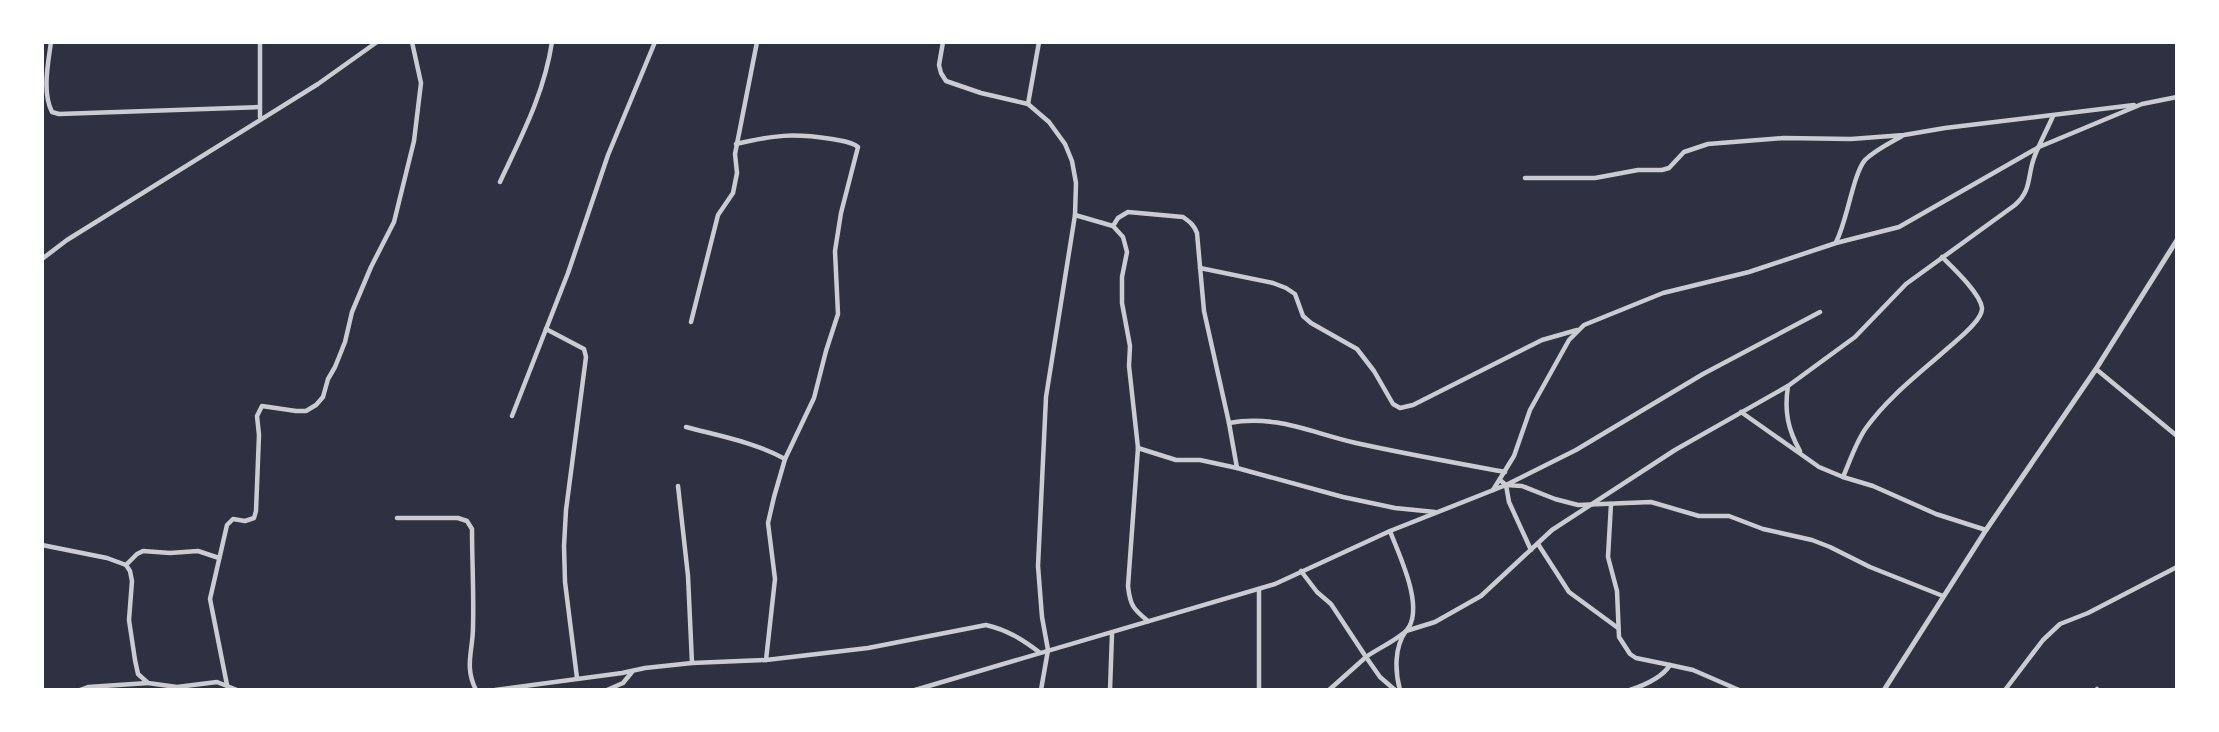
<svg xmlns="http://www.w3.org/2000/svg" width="2219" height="732" font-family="'Source Sans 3',sans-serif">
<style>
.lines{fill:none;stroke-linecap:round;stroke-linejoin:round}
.minor{stroke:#caccd0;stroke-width:4.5}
.tertiary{stroke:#caccd0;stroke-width:5}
</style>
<rect width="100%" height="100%" fill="#2d3142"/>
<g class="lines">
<!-- minor -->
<g class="minor">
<path d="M51 42C48 64 42 92 52 112L59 114 260 107"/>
<path d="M260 42V117"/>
<path d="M943 42 939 65 941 73 946 81 981 93 1028 104 1049 122 1065 144 1072 161 1076 183 1075 215 1046 397 1038 566 1042 617 1048 650 1041 690"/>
<path d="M1028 104 1039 42"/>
<path d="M736 144C775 135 792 133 832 139 841 141 851 141 858 147L841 213 835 251 838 314 826 351 814 398 785 459 774 497 768 523 775 579 766 660"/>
<path d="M1525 178H1595L1638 170H1662L1669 168 1684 152 1708 144 1784 138 1851 139 1904 135 1945 128 2134 105"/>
<path d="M500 182C522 135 544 94 552 42"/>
<path d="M1075 215 1113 226 1123 237 1127 252 1122 277V303L1130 346 1129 366 1138 448 1128 586C1130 605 1133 609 1148 621"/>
<path d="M1113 226 1118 218 1128 212 1183 217C1190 222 1194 225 1197 233L1204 311 1229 423 1237 468"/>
<path d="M1836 242C1847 222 1853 174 1865 160 1875 150 1890 143 1902 136"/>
<path d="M42 259 67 240 318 84 377 42"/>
<path d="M1200 268 1273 283 1286 288 1295 294 1303 316 1311 323 1357 349 1374 371 1393 404 1400 408 1413 405 1542 340 1577 330"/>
<path d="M1820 312 1703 374 1576 450 1506 485 1522 486 1555 499 1578 505 1651 502 1699 516H1729L1763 529 1812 540 1830 547 1870 567 1943 596"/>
<path d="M691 322 718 215 733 193 737 173 735 154 757 42"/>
<path d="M546 329 584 349 586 357 566 510 564 546 565 582 577 678"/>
<path d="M2096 369 2177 436"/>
<path d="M1788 386C1784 411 1788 430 1800 451"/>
<path d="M1741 412 1819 467 1843 477 1873 486 1936 514 1986 530"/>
<path d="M512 416 568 273 608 155 655 42"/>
<path d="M1229 423C1275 414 1312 433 1356 443 1406 454 1456 463 1505 472"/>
<path d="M686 427C720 436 754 442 785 459"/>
<path d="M1138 448 1176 460H1200L1237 468 1343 497 1395 508 1435 512"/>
<path d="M1843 477C1850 461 1856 442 1866 428 1888 397 1920 373 1948 348 1957 340 1983 320 1982 308 1980 293 1953 268 1942 257"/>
<path d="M1500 480 1506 485 1509 502 1531 550"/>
<path d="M678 486 688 576 692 663"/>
<path d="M1493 490 1514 456 1530 410 1569 340 1584 325 1663 293 1749 272 1836 243 1899 227 2039 147 2142 104 2177 97"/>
<path d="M1611 504 1608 557 1617 591 1619 637 1630 654 1636 658 1670 665"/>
<path d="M397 518H458L467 521 472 529C472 561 474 594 473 627 473 651 464 666 476 690"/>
<path d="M1390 531C1399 555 1425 607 1407 630 1399 639 1377 649 1366 657L1380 677 1395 690"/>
<path d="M1538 544 1569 592 1618 628"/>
<path d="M42 545 107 558 126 565 130 571 132 581 129 620 135 660 138 674 148 683 177 687 217 682 237 690"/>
<path d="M126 565 137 554 143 551 170 553 198 551 219 558"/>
<path d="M1301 571 1317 592 1331 604 1366 657 1329 690"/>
<path d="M227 685 210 599 227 525 233 519 245 521 254 518 256 511 259 435 257 416 262 406 296 411H306L316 405 323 397 328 379 335 367 345 342 352 312 371 267 394 222 414 141 421 83 412 42"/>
<path d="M80 690 88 687 148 683"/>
<path d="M495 690 622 673 645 668 692 663 766 660 868 648 986 625C1007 630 1022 639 1039 652"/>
<path d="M607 690 623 683 632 672"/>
<path d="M915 690 1275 584 1390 531 1506 485"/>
<path d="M1110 690 1112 634"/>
<path d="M1259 690V589"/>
<path d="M1400 690C1395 672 1394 647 1406 631L1435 622 1481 596 1552 530 1675 450 1788 386 1855 337 1906 284 2015 205C2032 190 2027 177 2034 158 2039 144 2047 130 2053 116"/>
<path d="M1630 690C1645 685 1662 678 1670 665L1693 670 1739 690"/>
<path d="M2005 690 2043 640 2060 624 2088 613 2177 567"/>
<path d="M2096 690 2097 689"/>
<path d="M2177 690V689"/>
</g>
<!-- tertiary -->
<path class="tertiary" d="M1884 690 1986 530 2096 369 2177 240"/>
</g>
<!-- border -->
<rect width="2219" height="732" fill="none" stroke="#ffffff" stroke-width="88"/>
</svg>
